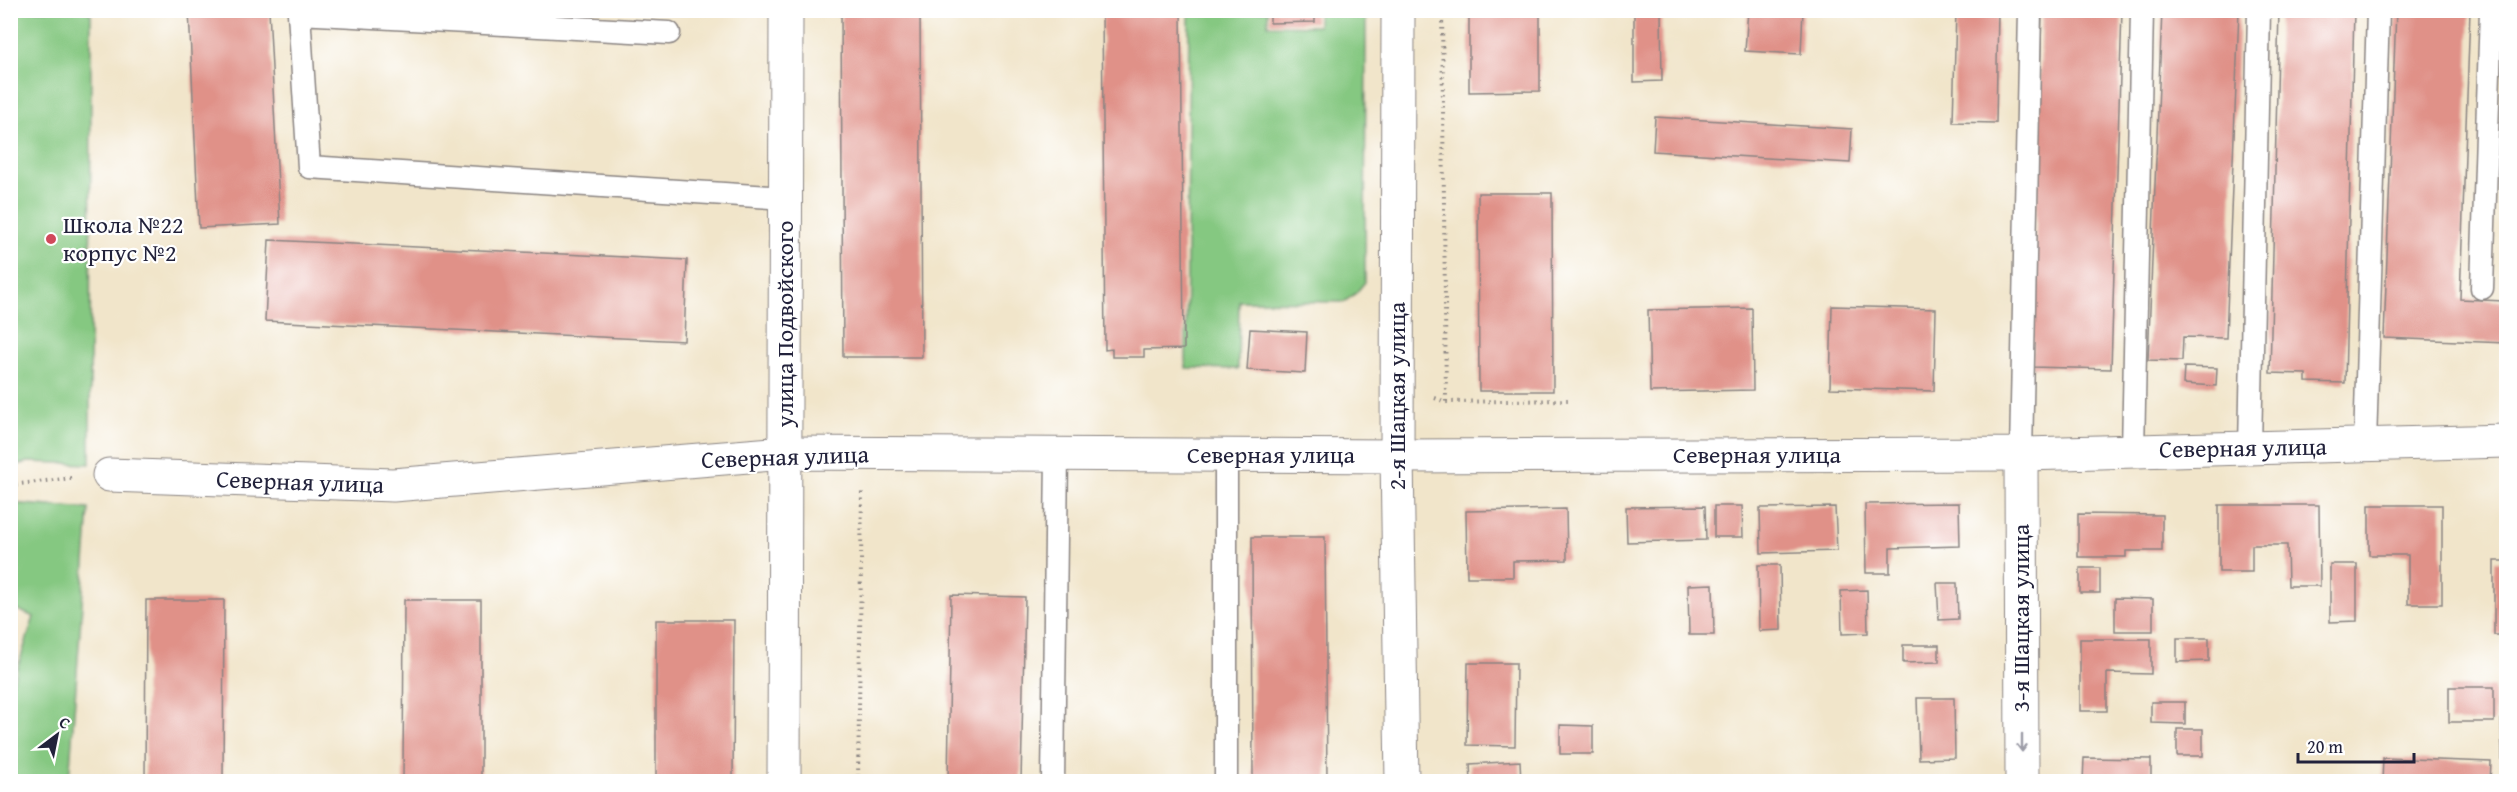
<svg xmlns="http://www.w3.org/2000/svg" width="2517" height="792" font-family="'Gentium Book Plus',serif">
<style>
.green{fill:#85c881;stroke:#54755e;stroke-width:1.5}
.building{fill:#e09188}
.lines{fill:none;stroke-linecap:round;stroke-linejoin:round}
.service-casing{stroke:#8a8482;stroke-width:25}
.minor-casing{stroke:#8a8482;stroke-width:35}
.tertiary-casing{stroke:#8a8482;stroke-width:35}
.path{stroke:#8a8482;stroke-width:4;stroke-dasharray:1.5 4.5;stroke-linecap:butt}
.service{stroke:#fff;stroke-width:22}
.minor{stroke:#fff;stroke-width:33}
.tertiary{stroke:#fff;stroke-width:33}
.oneway{stroke:#9c9ca7}
.poi-dot{fill:#d1495b;stroke:#fff;stroke-width:2}
.labels{text-anchor:middle;stroke-width:4.5;stroke-linejoin:round;paint-order:stroke}
.poi-label{font-size:24px;fill:#22223b;stroke:#fff;text-anchor:start}
.street-label{font-size:24px;fill:#22223b;stroke:#fff}
</style>
<rect width="100%" height="100%" fill="#fff"/>
<filter id="ink" filterUnits="userSpaceOnUse"><feTurbulence type="fractalNoise" baseFrequency=".0167" numOctaves="2"/><feDisplacementMap in="SourceGraphic" scale="12" xChannelSelector="R" yChannelSelector="G"/><feConvolveMatrix kernelMatrix="1 2 1 2 8 2 1 2 1" color-interpolation-filters="sRGB"/></filter>
<filter id="wash" filterUnits="userSpaceOnUse"><feTurbulence type="fractalNoise" baseFrequency=".008" numOctaves="4" result="noise"/><feDisplacementMap in="SourceGraphic" scale="24" xChannelSelector="R" yChannelSelector="G"/><feGaussianBlur stdDeviation="1.35" result="paint"/><feColorMatrix in="noise" values="0 0 0 0 0 0 0 0 0 0 0 0 0 0 0 0 0 1.4 0 .05"/><feComposite in="paint" operator="in"/></filter>
<g filter="url(#wash)">
<rect width="100%" height="100%" fill="#f1e5ca"/>
<!-- green -->
<g class="green">
<path d="M11 10H84L91 14 90 464 28 462 11 467Z"/>
<path d="M1189 11H1268V25L1318 26V11H1366L1365 282 1356 293 1344 302 1239 301 1238 369 1186 368Z"/>
<path d="M10 503 89 509 69 781H11V688L34 617 11 607Z"/>
</g>
<g id="blocks">
<!-- building -->
<g class="building">
<path d="M189 10H269L280 224 199 228Z"/>
<path d="M841 10H920L922 357H843Z"/>
<path d="M1102 10H1181L1184 349 1144 350V357H1112V349L1105 350Z"/>
<path d="M1270 10H1315V22L1270 23Z"/>
<path d="M1469 10H1540V91L1469 92Z"/>
<path d="M1634 10H1661L1662 81 1634 82Z"/>
<path d="M1748 10H1803L1801 54 1745 51Z"/>
<path d="M1956 10H1998L1996 123 1953 122Z"/>
<path d="M2042 10H2122L2111 369 2032 367Z"/>
<path d="M2162 10H2239L2226 338 2183 337 2182 361 2148 360Z"/>
<path d="M2279 10H2354L2345 383 2306 382V374L2270 373Z"/>
<path d="M2396 10H2470L2460 299 2504 301 2505 290H2506V343L2384 338Z"/>
<path d="M1655 117 1852 129 1850 163 1653 151Z"/>
<path d="M1478 193H1552L1553 391H1479Z"/>
<path d="M269 240 687 260 684 341 265 321Z"/>
<path d="M1832 306 1936 309 1934 391 1830 388Z"/>
<path d="M1752 308 1753 390 1650 392 1648 310Z"/>
<path d="M1250 329 1307 332 1305 373 1247 370Z"/>
<path d="M2184 367 2217 368 2216 386 2183 384Z"/>
<path d="M1959 503 1960 546 1890 548V573H1866L1865 504Z"/>
<path d="M2219 505H2319L2320 586H2288L2287 545H2252V572H2219Z"/>
<path d="M2369 505H2442V604H2408V555H2369Z"/>
<path d="M1705 506 1706 540 1627 542 1626 507Z"/>
<path d="M1714 506H1742L1743 537H1714Z"/>
<path d="M1835 507 1837 551 1761 553 1760 508Z"/>
<path d="M1566 509 1567 560 1513 561V577H1467L1466 511Z"/>
<path d="M2078 514 2162 515V551H2126V557H2078Z"/>
<path d="M1252 537H1325L1327 782H1253Z"/>
<rect x="2494" y="561" width="12" height="74"/>
<path d="M2330 564H2357V621L2330 622Z"/>
<path d="M1758 565H1780L1781 630 1759 631Z"/>
<rect x="2080" y="568" width="20" height="25"/>
<path d="M1937 583H1957L1958 619 1939 620Z"/>
<path d="M1713 584 1714 635H1689L1688 585Z"/>
<path d="M1867 590 1868 633 1842 634 1841 591Z"/>
<path d="M951 595 1025 597 1021 782H948Z"/>
<path d="M2115 598 2153 599V631H2115Z"/>
<path d="M146 600H224L223 782H145Z"/>
<path d="M404 600H481V782H403Z"/>
<path d="M656 620H734L733 782H656Z"/>
<path d="M2177 638H2209V661L2177 662Z"/>
<path d="M2080 639H2151V674L2107 673V711H2080Z"/>
<path d="M1903 645H1939V662L1903 663Z"/>
<path d="M1468 663H1516L1515 746 1467 745Z"/>
<rect x="2449" y="687" width="45" height="35"/>
<path d="M1917 698H1954L1955 758 1919 759Z"/>
<path d="M2151 702H2185V724L2151 723Z"/>
<path d="M2501 714H2506V761H2502Z"/>
<path d="M1560 725 1593 726V754H1560Z"/>
<rect x="2177" y="729" width="26" height="27"/>
<path d="M2084 758 2151 759V782H2083Z"/>
<path d="M2383 758 2491 762 2490 782H2382Z"/>
<path d="M1520 761 1521 782H1471L1470 764Z"/>
</g>
</g>
</g>
<g filter="url(#ink)">
<use href="#blocks" fill-opacity="0" stroke="#8a8482" stroke-width="1.5"/>
<g class="lines">
<!-- service casing -->
<g class="service-casing">
<g id="service">
<path d="M669 33 299 13 309 167 785 198"/>
<path d="M2482 288 2491 10"/>
<path d="M2365 445 2378 10"/>
<path d="M2250 448 2259 10"/>
<path d="M2133 451 2142 10"/>
<path d="M2021 454 2030 10"/>
<path d="M1226 455V782"/>
<path d="M1053 782 1057 454"/>
</g>
</g>
<!-- minor casing -->
<g class="minor-casing">
<g id="minor">
<path d="M2021 454 2022 782"/>
<path d="M109 475 393 485 785 453 1397 456 2021 454 2506 441"/>
<path d="M784 782 786 10"/>
</g>
</g>
<!-- tertiary casing -->
<g class="tertiary-casing">
<path id="tertiary" d="M1398 10 1397 456 1402 782"/>
</g>
<!-- path -->
<g class="path">
<path d="M1442 10 1446 402"/>
<path d="M1435 398 1446 402 1570 400"/>
<path d="M10 485 72 478"/>
<path d="M858 782 862 490"/>
</g>
<!-- service -->
<use href="#service" class="service"/>
<!-- minor -->
<use href="#minor" class="minor"/>
<!-- tertiary -->
<use href="#tertiary" class="tertiary"/>
</g>
<!-- one-way arrows -->
<defs><path id="oneway-shaft" d="M-6 0H5M1.5-3L5.5 0L1.5 3" fill="none" stroke-width="1.6" stroke-linecap="round" stroke-linejoin="round" transform="scale(1.5)"/></defs>
<use class="oneway" href="#oneway-shaft" transform="translate(2022 743) rotate(90)"/>
</g>
<!-- markers -->
<circle class="poi-dot" cx="51" cy="239" r="6"/>
<g class="labels">
<!-- poi labels -->
<g class="poi-label">
<text x="63" y="233">Школа №22<tspan x="63" dy="28">корпус №2</tspan></text>
</g>
<!-- street labels -->
<g class="street-label">
<text transform="translate(785 324) rotate(-90)" y="8">улица Подвойского</text>
<text transform="translate(1397 396) rotate(-90)" y="8">2-я Шацкая улица</text>
<text transform="translate(2243 448) rotate(-1)" y="8">Северная улица</text>
<text x="1271" y="463">Северная улица</text>
<text x="1757" y="463">Северная улица</text>
<text transform="translate(785 457) rotate(-2)" y="8">Северная улица</text>
<text transform="translate(300 482) rotate(2)" y="8">Северная улица</text>
<text transform="translate(2021 618) rotate(-90)" y="8">3-я Шацкая улица</text>
</g>
</g>
<!-- margin -->
<rect width="2517" height="792" fill="none" stroke="#fff" stroke-width="36"/>
<!-- north arrow -->
<g transform="translate(57 735) rotate(32)" stroke="#ffffff" stroke-width="4.5" paint-order="stroke">
<path d="M0-4.5L10 22L0 15L-10 22Z" fill="#22223b"/>
<text y="-9" font-size="16" font-weight="bold" text-anchor="middle" fill="#22223b">С</text>
</g>
<!-- scale -->
<path d="M2298 753v9h116v-9" fill="none" stroke="#22223b" stroke-width="3"/>
<text x="2307" y="753" font-size="18" fill="#22223b" stroke="#ffffff" stroke-width="4.5" paint-order="stroke">20 m</text>
</svg>
